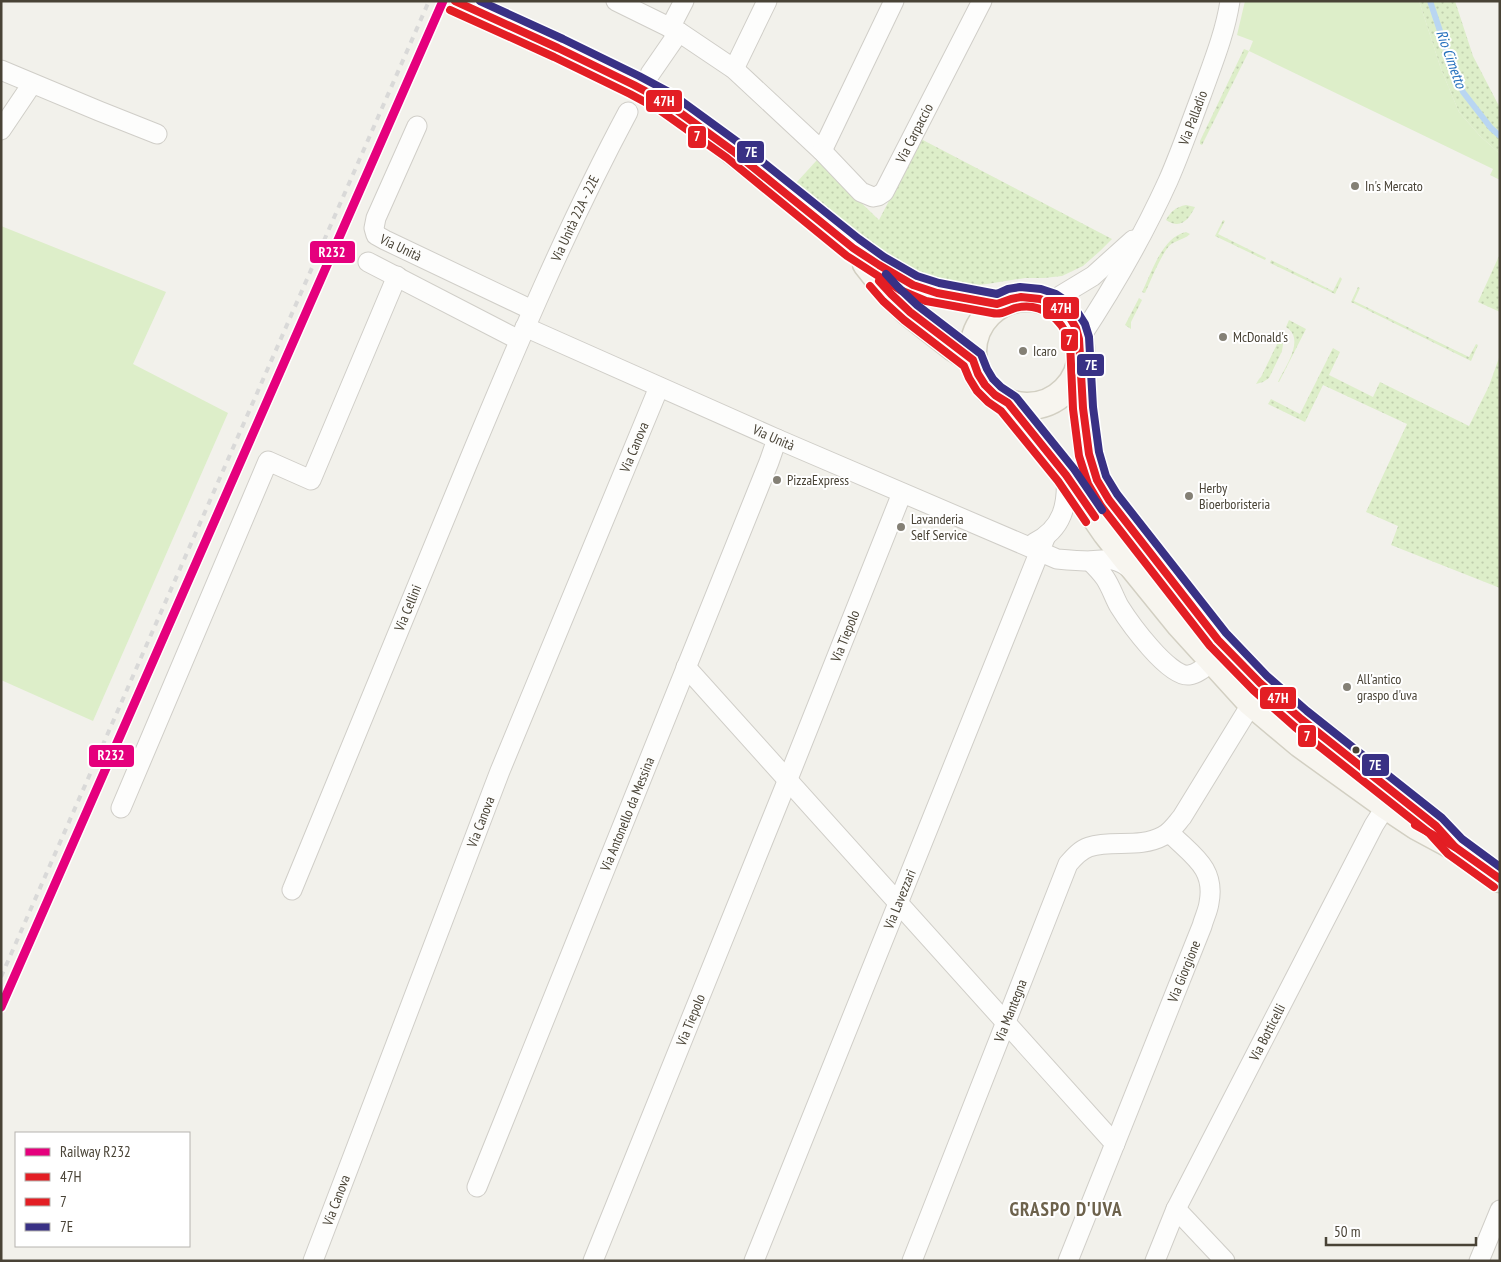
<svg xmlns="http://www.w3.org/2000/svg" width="1501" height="1262" font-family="'PT Sans Narrow',sans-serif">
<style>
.grass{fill:url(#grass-dots)}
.park{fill:#ddeec9}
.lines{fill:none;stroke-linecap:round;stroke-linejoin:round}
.stream{stroke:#b9d6f2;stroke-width:6}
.street-casing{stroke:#d0cec8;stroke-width:21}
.secondary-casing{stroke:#d2cfc2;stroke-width:29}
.street{stroke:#fdfdfc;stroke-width:19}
.secondary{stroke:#f7f5ef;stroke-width:26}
.rail{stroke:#d9d9d8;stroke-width:4;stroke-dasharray:6 6;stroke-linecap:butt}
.secondary-bridge-casing{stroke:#d2cfc2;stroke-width:29;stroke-linecap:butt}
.secondary-bridge{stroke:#f7f5ef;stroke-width:26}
.bus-1-casing{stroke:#fff;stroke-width:11}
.bus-2-casing{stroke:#fff;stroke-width:11}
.bus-3-casing{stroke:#fff;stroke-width:11}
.bus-1{stroke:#e31e24;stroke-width:8}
.bus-2{stroke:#e31e24;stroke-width:8}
.bus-3{stroke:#393185;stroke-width:8}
.rail-1-casing{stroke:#fff;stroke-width:12}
.rail-1{stroke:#e5007d;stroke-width:9}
.poi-dot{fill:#848075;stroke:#fff;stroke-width:2}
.bus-dot{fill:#494336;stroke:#fff;stroke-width:2}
.labels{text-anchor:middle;stroke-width:4;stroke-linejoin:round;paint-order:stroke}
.street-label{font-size:14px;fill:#494336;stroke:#fff}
.poi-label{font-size:14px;fill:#494336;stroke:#fff;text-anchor:start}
.water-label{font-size:15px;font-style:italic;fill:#2771bd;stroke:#fff}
.district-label{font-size:19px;font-weight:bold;letter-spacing:1px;fill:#6d624c;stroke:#fff}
.line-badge{stroke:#fff;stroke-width:2}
.badge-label{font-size:14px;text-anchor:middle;font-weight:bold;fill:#fff}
</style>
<defs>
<pattern id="grass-dots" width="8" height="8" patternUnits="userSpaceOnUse" patternTransform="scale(1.25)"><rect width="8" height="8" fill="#ddeec9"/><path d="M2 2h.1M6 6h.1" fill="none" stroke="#bfcdad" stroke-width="1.8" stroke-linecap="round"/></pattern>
</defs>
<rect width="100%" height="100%" fill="#f2f1eb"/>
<!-- grass -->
<g class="grass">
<path d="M1419 1H1455L1473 56 1500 108V154L1480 136 1459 112 1441 69Z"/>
<path d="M1244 49 1249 51 1202 145 1200 144V141Z"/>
<path d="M921 139 1112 239 1100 251 1083 266 1062 276 1044 278H1025L987 284 967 286 917 278 843 230 796 183 817 160 879 220Z"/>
<path d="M1186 205 1195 207C1189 219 1181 230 1166 220 1171 211 1176 207 1186 205Z"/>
<path d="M1223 220 1225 221 1218 234 1266 258 1265 260 1215 236Z"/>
<path d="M1186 232 1190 234C1184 240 1175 240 1169 246 1160 257 1151 280 1145 293L1142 292C1152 272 1162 237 1186 232Z"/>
<path d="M1500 254V312L1478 302Z"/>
<path d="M1271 260 1333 291 1340 277 1342 279 1335 294 1270 263Z"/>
<path d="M1358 287 1360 288 1354 301 1469 357 1476 344 1478 345 1471 361 1351 302Z"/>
<path d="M1139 298 1142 300 1131 322V329L1125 325Z"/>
<path d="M1289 320 1306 329 1279 382H1278C1285 367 1306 339 1286 327Z"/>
<path d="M1280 338 1283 344 1282 351 1269 378 1263 382 1256 384 1259 379 1261 377Z"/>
<path d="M1333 348 1340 352 1329 375 1373 397 1380 382 1469 426 1489 386 1500 355V588L1391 545 1398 526 1366 512 1407 424 1323 385 1305 422 1268 404 1271 399 1300 414Z"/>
</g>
<!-- park -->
<g class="park">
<path d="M1245 1H1419L1441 69 1459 112 1480 136 1500 154V180L1490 175 1493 169 1249 51 1253 41 1237 35Z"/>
<path d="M1 226 166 292 133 364 228 413 93 721 1 680Z"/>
</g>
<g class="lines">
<!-- stream -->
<path class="stream" d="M1430 1 1447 52 1463 92 1491 128 1500 136"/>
<!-- street casing -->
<g class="street-casing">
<g id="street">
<path id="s1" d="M616 1 679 32 734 69 822 151 861 192 873 197 878 196 884 192 982 1"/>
<path d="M670 28 684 1"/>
<path d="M734 69 767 1"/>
<path d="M1 70 99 111 157 134"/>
<path d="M650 74 679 32"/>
<path id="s2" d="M417 126 376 218 374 228 376 235 385 240 532 310"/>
<path d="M1 130 32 84"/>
<path d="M822 151 894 1"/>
<path d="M368 262 519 340"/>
<path d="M1050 302 1093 276 1133 240"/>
<path id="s3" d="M525 327 777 439 1057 559C1068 560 1079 561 1090 561 1109 559 1116 557 1132 570"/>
<path id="s4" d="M1080 338C1113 288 1143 236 1168 181 1180 154 1190 125 1201 96 1212 65 1225 34 1230 1"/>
<path d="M1034 543C1063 529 1068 504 1066 475"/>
<path d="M1090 561C1095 566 1101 572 1105 578 1111 587 1114 597 1119 606 1129 622 1169 678 1189 675 1198 674 1206 666 1212 661"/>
<path d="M686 667 1115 1144"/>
<path d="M121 808 268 461 311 480 397 276"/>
<path id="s5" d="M292 890C350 748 408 606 467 465 517 345 567 226 628 112"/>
<path id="s6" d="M477 1187 769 462 777 439"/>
<path d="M1176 1209 1225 1261"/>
<path id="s7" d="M313 1261 500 771 659 387"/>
<path id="s8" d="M593 1261 788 779 902 493"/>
<path id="s9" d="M754 1261 1045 538"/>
<path id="s10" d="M912 1261 1068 864C1074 857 1080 850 1089 847 1112 839 1139 849 1163 836 1171 832 1176 824 1182 817L1247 711 1250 702 1249 691"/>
<path id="s11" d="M1068 1261 1202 926C1204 918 1208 911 1209 903 1216 867 1191 855 1169 832"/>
<path id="s12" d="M1155 1261 1176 1209 1374 825 1386 806"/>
<path d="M1479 1261 1500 1210"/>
</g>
</g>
<!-- secondary casing -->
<g class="secondary-casing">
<g id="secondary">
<path d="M454 1 566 52 631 83"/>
<path d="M661 100 709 133 780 188 853 248 903 280 915 287 930 292 1000 304"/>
<path d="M866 264 889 293 908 312 954 348 973 360"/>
<circle cx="1027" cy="352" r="54"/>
<path d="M1080 365C1083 398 1083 450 1097 480 1100 487 1105 493 1109 500L1218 640 1260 683 1301 719 1365 770"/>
<path d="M1008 403 1066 475 1106 533 1124 556 1180 625 1250 702 1300 744 1386 806 1416 826 1455 847 1500 879"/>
</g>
</g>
<!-- street -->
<use href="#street" class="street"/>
<!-- secondary -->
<use href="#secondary" class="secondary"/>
<!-- rail -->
<path class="rail" d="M1 977 429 1"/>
<!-- secondary-bridge casing -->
<g class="secondary-bridge-casing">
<path id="secondary-bridge" d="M631 83 661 100"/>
</g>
<!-- secondary-bridge -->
<use href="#secondary-bridge" class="secondary-bridge"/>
<!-- bus-1 casing -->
<g class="bus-1-casing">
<g id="bus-1">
<path d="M455 1 558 48 634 85 664 101 733 151 853 248 879 265 913 285 937 293 997 304 1011 299 1021 297 1040 299 1052 303 1062 309 1070 318 1076 328 1079 339 1083 408 1089 454 1097 480 1109 500 1218 640 1260 683 1301 719 1436 826 1455 847"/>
<path d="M879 281 891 294 910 312 973 360 978 374 985 385 995 395 1008 403 1066 475 1095 517"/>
<path d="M1415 825 1455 847 1500 879"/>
</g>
</g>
<!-- bus-2 casing -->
<g class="bus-2-casing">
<g id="bus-2">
<path d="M450 10 554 57 630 94 658 109 727 158 847 256 900 290 926 301 992 313C1001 315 1007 311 1015 308 1041 301 1062 319 1070 342L1073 409 1079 456 1088 484 1101 506 1210 646 1253 690 1295 727 1429 833 1448 854 1494 887"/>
<path d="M870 286 883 301 904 320 964 366 969 378 977 391 988 402 1001 411 1058 481 1086 522"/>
</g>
</g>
<!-- bus-3 casing -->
<g class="bus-3-casing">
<g id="bus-3">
<path d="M480 1 563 39 639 76 669 92 739 143 859 239 884 257 917 276 939 283 997 294 1008 289 1020 287 1041 289 1056 294 1068 302 1078 313 1085 324 1089 337 1093 407 1099 452 1106 476 1117 494 1226 633 1267 676 1307 711 1442 818 1462 839 1500 867"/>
<path d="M886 274 898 287 917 305 981 354 987 369 993 379 1001 387 1016 397 1074 469 1102 510"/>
</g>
</g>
<!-- bus-1 -->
<use href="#bus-1" class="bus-1"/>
<!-- bus-2 -->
<use href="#bus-2" class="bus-2"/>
<!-- bus-3 -->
<use href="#bus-3" class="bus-3"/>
<!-- rail-1 casing -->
<g class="rail-1-casing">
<path id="rail-1" d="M1 1007 443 1"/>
</g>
<!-- rail-1 -->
<use href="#rail-1" class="rail-1"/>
</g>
<!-- markers -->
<g class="poi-dot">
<circle cx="1355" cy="186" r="5"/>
<circle cx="1223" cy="337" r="5"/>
<circle cx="1023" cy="351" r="5"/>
<circle cx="777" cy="480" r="5"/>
<circle cx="1189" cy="496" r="5"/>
<circle cx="901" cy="527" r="5"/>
<circle cx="1347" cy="687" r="5"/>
</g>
<circle class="bus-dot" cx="1356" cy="750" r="4.5"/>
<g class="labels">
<!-- street labels -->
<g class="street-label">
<text dy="5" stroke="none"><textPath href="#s4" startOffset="248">Via Palladio</textPath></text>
<text dy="5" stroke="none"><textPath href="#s1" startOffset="405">Via Carpaccio</textPath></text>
<text dy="5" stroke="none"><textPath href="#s5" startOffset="729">Via Unità 22A - 22E</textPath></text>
<text dy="5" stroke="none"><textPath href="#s2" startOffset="146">Via Unità</textPath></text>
<text dy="5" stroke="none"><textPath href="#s3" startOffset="272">Via Unità</textPath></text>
<text dy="5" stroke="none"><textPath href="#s7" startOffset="875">Via Canova</textPath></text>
<text dy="5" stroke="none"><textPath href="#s5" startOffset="305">Via Cellini</textPath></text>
<text dy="5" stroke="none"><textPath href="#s8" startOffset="674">Via Tiepolo</textPath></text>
<text dy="5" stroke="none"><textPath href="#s6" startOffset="402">Via Antonello da Messina</textPath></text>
<text dy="5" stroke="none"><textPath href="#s7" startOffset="470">Via Canova</textPath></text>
<text dy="5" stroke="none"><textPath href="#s9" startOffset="390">Via Lavezzari</textPath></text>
<text dy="5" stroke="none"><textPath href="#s11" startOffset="312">Via Giorgione</textPath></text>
<text dy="5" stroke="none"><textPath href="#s10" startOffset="269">Via Mantegna</textPath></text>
<text dy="5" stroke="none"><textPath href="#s8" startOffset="260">Via Tiepolo</textPath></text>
<text dy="5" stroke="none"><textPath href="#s12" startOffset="255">Via Botticelli</textPath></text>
<text dy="5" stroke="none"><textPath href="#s7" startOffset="65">Via Canova</textPath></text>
</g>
<!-- poi labels -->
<g class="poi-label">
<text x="1365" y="191">In's Mercato</text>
<text x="1233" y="342">McDonald's</text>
<text x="1033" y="356">Icaro</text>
<text x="787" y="485">PizzaExpress</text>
<text x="1199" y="493">Herby<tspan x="1199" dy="16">Bioerboristeria</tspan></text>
<text x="911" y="524">Lavanderia<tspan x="911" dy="16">Self Service</tspan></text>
<text x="1357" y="684">All'antico<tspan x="1357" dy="16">graspo d'uva</tspan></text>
</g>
<!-- water labels -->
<g class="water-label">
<text transform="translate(1451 59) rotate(70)" y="5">Rio Cimetto</text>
</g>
<!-- district labels -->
<g class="district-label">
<text x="1066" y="1216">GRASPO D'UVA</text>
</g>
</g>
<g class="line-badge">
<rect x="645" y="89" width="38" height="24" rx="5" fill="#e31e24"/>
<rect x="687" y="125" width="20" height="24" rx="5" fill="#e31e24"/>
<rect x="736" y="140" width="29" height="24" rx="5" fill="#393185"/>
<rect x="309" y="240" width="47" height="24" rx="5" fill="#e5007d"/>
<rect x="1042" y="296" width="38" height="24" rx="5" fill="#e31e24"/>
<rect x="1060" y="328" width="19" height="24" rx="5" fill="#e31e24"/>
<rect x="1076" y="353" width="29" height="24" rx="5" fill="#393185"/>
<rect x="1259" y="686" width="38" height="24" rx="5" fill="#e31e24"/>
<rect x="1297" y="724" width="20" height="24" rx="5" fill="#e31e24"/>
<rect x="88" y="744" width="47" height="24" rx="5" fill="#e5007d"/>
<rect x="1361" y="753" width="29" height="24" rx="5" fill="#393185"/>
</g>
<g class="badge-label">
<text x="664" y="106">47H</text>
<text x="697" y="141">7</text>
<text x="751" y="157">7E</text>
<text x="332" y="257">R232</text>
<text x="1061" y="313">47H</text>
<text x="1069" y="345">7</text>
<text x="1091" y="370">7E</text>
<text x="1278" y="703">47H</text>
<text x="1307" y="741">7</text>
<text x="111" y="760">R232</text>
<text x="1375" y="770">7E</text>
</g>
<!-- border -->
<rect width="1501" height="1262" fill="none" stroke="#494336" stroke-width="5"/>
<!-- legend -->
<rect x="15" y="1132" width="175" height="115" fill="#ffffff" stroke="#b6b4af"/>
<rect x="25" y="1148" width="25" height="8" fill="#e5007d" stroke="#b6b4af"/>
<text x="60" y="1157" font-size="15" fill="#494336">Railway R232</text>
<rect x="25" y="1173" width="25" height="8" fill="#e31e24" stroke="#b6b4af"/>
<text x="60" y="1182" font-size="15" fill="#494336">47H</text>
<rect x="25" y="1198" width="25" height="8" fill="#e31e24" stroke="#b6b4af"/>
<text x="60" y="1207" font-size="15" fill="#494336">7</text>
<rect x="25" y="1223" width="25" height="8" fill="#393185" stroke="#b6b4af"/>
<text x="60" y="1232" font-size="15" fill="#494336">7E</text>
<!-- scale -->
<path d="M1326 1237v8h150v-8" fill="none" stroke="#494336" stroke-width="2.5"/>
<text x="1334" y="1237" font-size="15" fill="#494336" stroke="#ffffff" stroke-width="4" paint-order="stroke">50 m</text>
</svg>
